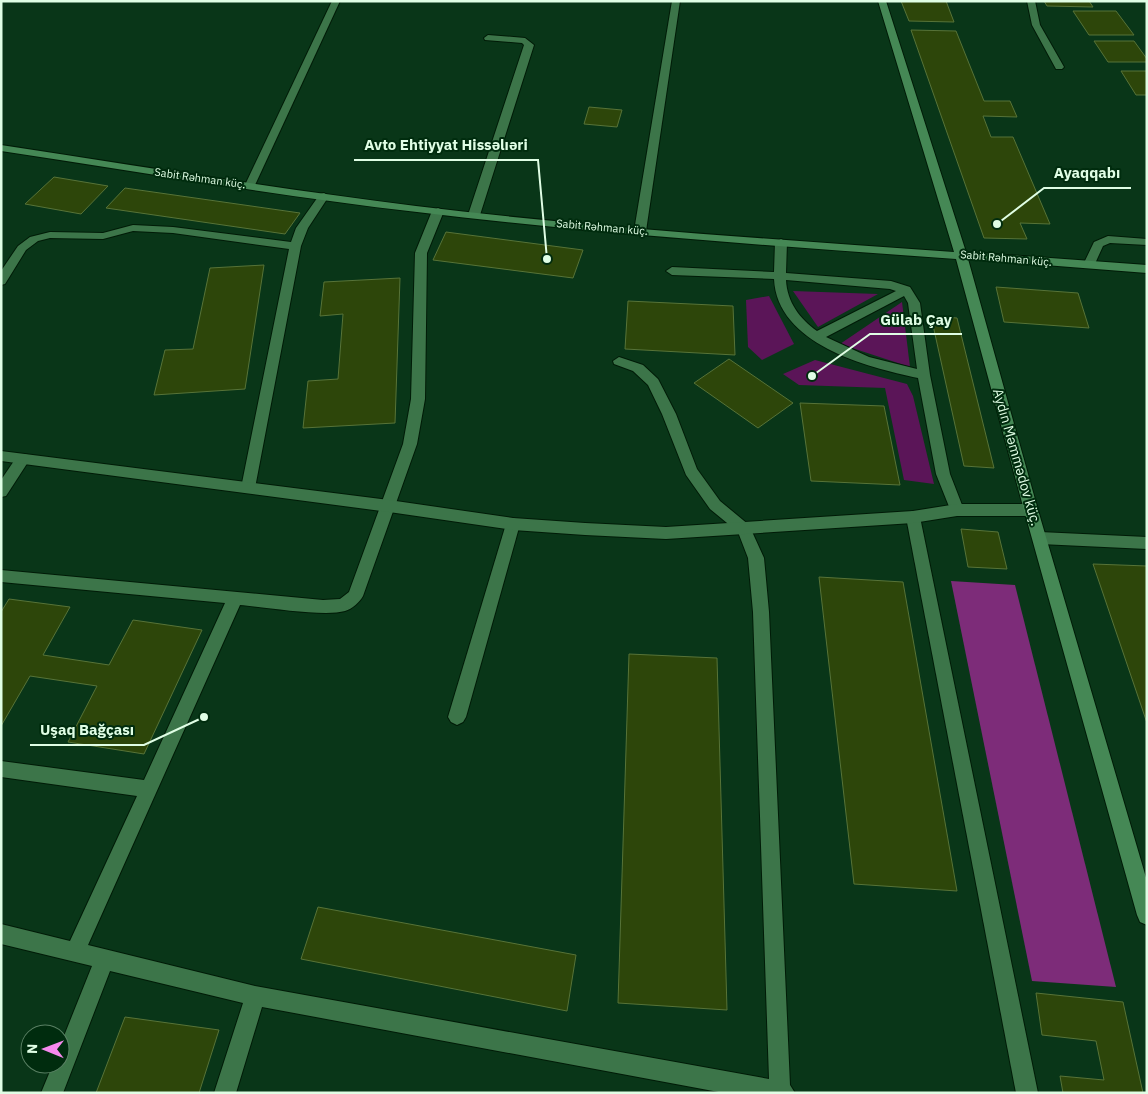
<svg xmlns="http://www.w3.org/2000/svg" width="1148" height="1094" font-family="'IBM Plex Sans',sans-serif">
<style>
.green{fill:#5b1558}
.forest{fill:#7d2c79}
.building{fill:#2d460a;stroke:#577338}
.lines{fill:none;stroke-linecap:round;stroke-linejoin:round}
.lane-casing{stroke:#001b07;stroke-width:2}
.street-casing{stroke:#001b07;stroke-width:2}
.secondary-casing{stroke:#001b07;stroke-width:2}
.lane{fill:#3c7549;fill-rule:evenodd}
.street{fill:#3c7549;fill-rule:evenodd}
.secondary{fill:#458855;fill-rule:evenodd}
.labels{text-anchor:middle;stroke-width:4;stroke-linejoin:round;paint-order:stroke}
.far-street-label{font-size:11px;fill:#e0fee5;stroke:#002c0e}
.street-label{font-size:14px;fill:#e0fee5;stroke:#002c0e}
.leader{fill:none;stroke:#e0fee5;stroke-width:2}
.callout-dot{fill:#e0fee5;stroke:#002c0e;stroke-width:2}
.callout-label{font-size:15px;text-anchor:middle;font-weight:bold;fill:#e0fee5;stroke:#002c0e;stroke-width:4;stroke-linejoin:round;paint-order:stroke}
</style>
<rect width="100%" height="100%" fill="#093618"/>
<!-- green -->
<g class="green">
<path d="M793 291 878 294 818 327Z"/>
<path d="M769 296 794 344 762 360 748 347 746 300Z"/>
<path d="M902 302 910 367 840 344Z"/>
<path d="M815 360 907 384 913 396 934 484 904 480 885 388 799 385 783 374Z"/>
</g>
<!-- forest -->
<path class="forest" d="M951 581 1015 585 1116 987 1032 981Z"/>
<!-- building -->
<g class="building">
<path d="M901 1H946L954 22 909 21Z"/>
<path d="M1044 1H1089L1093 7 1047 6Z"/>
<path d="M1073 11H1116L1134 35H1089Z"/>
<path d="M911 30 956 31 984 101H1010L1017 117 983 116 991 137H1013L1050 224 1020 223 1027 239 984 238Z"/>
<path d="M1094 41H1134L1147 59V62H1108Z"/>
<path d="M1121 71H1147V95H1136Z"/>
<path d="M589 107 622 110 617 127 584 124Z"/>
<path d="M54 177 108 186 81 214 25 204Z"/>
<path d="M125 188 300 213 285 234 106 208Z"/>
<path d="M446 232 583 250 573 278 433 260Z"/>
<path d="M264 265 245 389 154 395 165 350 193 349 210 268Z"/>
<path d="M400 278 395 423 303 428 308 381 338 379 343 314 320 316 324 282Z"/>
<path d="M996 287 1078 293 1089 328 1004 322Z"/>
<path d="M628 301 733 306 735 355 625 349Z"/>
<path d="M931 316 957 318 994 468 964 466Z"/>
<path d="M729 359 793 403 758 428 694 383Z"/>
<path d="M800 403 884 406 900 485 811 481Z"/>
<path d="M961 529 998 532 1007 569 968 567Z"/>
<path d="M1093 564 1147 566V723Z"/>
<path d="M819 577 903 582 957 891 854 884Z"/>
<path d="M9 599 70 607 43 655 109 665 133 620 202 630 144 754 68 742 97 686 30 676 1 726V612Z"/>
<path d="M629 654 717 658 727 1010 618 1003Z"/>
<path d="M318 907 576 955 567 1011 301 959Z"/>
<path d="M1036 993 1123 1002 1143 1093H1063L1060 1076 1104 1080 1096 1041 1042 1035Z"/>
<path d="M125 1017 219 1030 199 1093H96Z"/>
</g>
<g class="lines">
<!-- lane casing -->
<g class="lane-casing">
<g id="lane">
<path d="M324 193 329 196 308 228 301 246 255 488 253 492 248 493 243 492 241 488 289 249 173 233 133 231 103 239 50 238 38 241 26 250 5 284 1 285V271L18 246 30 237 50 232 103 233 133 225 173 227 291 242 296 228 320 194Z"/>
<path d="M438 208 444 211 427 253 425 399 417 444 363 596C360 602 352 609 345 611 324 617 265 607 240 605L88 945 255 986 769 1079 753 612 748 558 738 532 710 509 686 475 662 414 648 385 633 371 614 364 613 361 619 357 643 365 658 379 676 414 697 469 720 501 749 525 764 558 769 612 790 1085 795 1093H724L262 1007 236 1093H214L243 1003 110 971 63 1093H41L53 1064H60V1046L92 966 1 944V924L70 941 137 796 1 777V761L144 780 225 603 1 582V570L323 600 340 599 349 592 403 444 411 399 415 253 432 211Z"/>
<path d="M1108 236 1147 239V245L1110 243 1103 246 1093 268H1085L1083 265 1094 242Z"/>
<path d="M781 239 787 242 786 273 891 281 910 287 920 303 930 375 950 474 964 510 962 514 957 516 952 514 936 474 918 378C866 367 777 344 774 279L672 275 666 271 672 267 774 272 775 242ZM786 280 890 289 896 291 817 331C800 319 787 302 786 280ZM904 296 908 303 917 369 869 357 826 337Z"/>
<path d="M23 454 28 455 30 459 6 496 1 497V480L18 455Z"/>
<path d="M913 511 918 513 920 517 1038 1093H1016L906 517 908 513Z"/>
<path d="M513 518 518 520 520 524 466 717 463 722 457 725 451 722 448 717 506 524 508 520Z"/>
<path d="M1040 532 1147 537V549L1040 544 1035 542 1033 538 1035 534Z"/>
</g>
</g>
<!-- street casing -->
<g class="street-casing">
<g id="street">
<path d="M332 1H340L255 185 250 188 246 187 245 185Z"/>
<path d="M672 1H680L646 231 640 234 634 231Z"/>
<path d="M1027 1H1035L1040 25 1064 67 1062 69H1056L1032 25Z"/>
<path d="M488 35 525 38 534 45 480 215 474 218 468 215 524 45 522 43 485 40 484 38Z"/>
<path d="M1 451 389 500 513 518 585 523 666 527 913 511 957 504H1031L1036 506 1038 510 1036 514 1031 516H957L913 523 666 539 585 535 513 530 389 512 1 461Z"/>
</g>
</g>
<!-- secondary casing -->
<g class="secondary-casing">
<path id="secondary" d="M878 1H886L966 252 1147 265V273L968 259 1038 510 1147 881V925L1140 922 1137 915 1024 510 956 259C777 246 596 234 417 212 278 196 140 172 1 151V145C139 166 278 189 416 206 595 228 775 239 954 252Z"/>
</g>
<!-- lane -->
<use href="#lane" class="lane"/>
<!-- street -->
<use href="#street" class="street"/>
<!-- secondary -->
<use href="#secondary" class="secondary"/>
</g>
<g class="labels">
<!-- far-street labels -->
<g class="far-street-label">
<text transform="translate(200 178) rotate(8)" y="4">Sabit Rəhman küç.</text>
<text transform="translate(602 227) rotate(5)" y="4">Sabit Rəhman küç.</text>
<text transform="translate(1006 258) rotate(5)" y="4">Sabit Rəhman küç.</text>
</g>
<!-- street labels -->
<g class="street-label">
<text transform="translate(1017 457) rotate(74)" y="5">Aydın Məmmədov küç.</text>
</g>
</g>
<!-- callouts -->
<path class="leader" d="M547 259L538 160H354M997 224L1044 188H1131M812 376L870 334H962M204 717L144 745H30"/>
<g class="callout-dot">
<circle cx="547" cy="259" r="5"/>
<circle cx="997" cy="224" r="5"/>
<circle cx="812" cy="376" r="5"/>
<circle cx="204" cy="717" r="5"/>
</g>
<g class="callout-label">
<text x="446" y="150">Avto Ehtiyyat Hissəlıəri</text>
<text x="1087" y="178">Ayaqqabı</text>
<text x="916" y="325">Gülab Çay</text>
<text x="87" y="735">Uşaq Bağçası</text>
</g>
<!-- border -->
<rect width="1148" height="1094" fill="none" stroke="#e0fee5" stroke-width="5"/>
<!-- north arrow -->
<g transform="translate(45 1049) rotate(271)"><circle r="24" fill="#002c0e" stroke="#5a8064"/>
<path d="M0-4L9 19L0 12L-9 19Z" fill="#f689ee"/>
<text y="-8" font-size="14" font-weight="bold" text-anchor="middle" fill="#e0fee5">N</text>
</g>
</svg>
